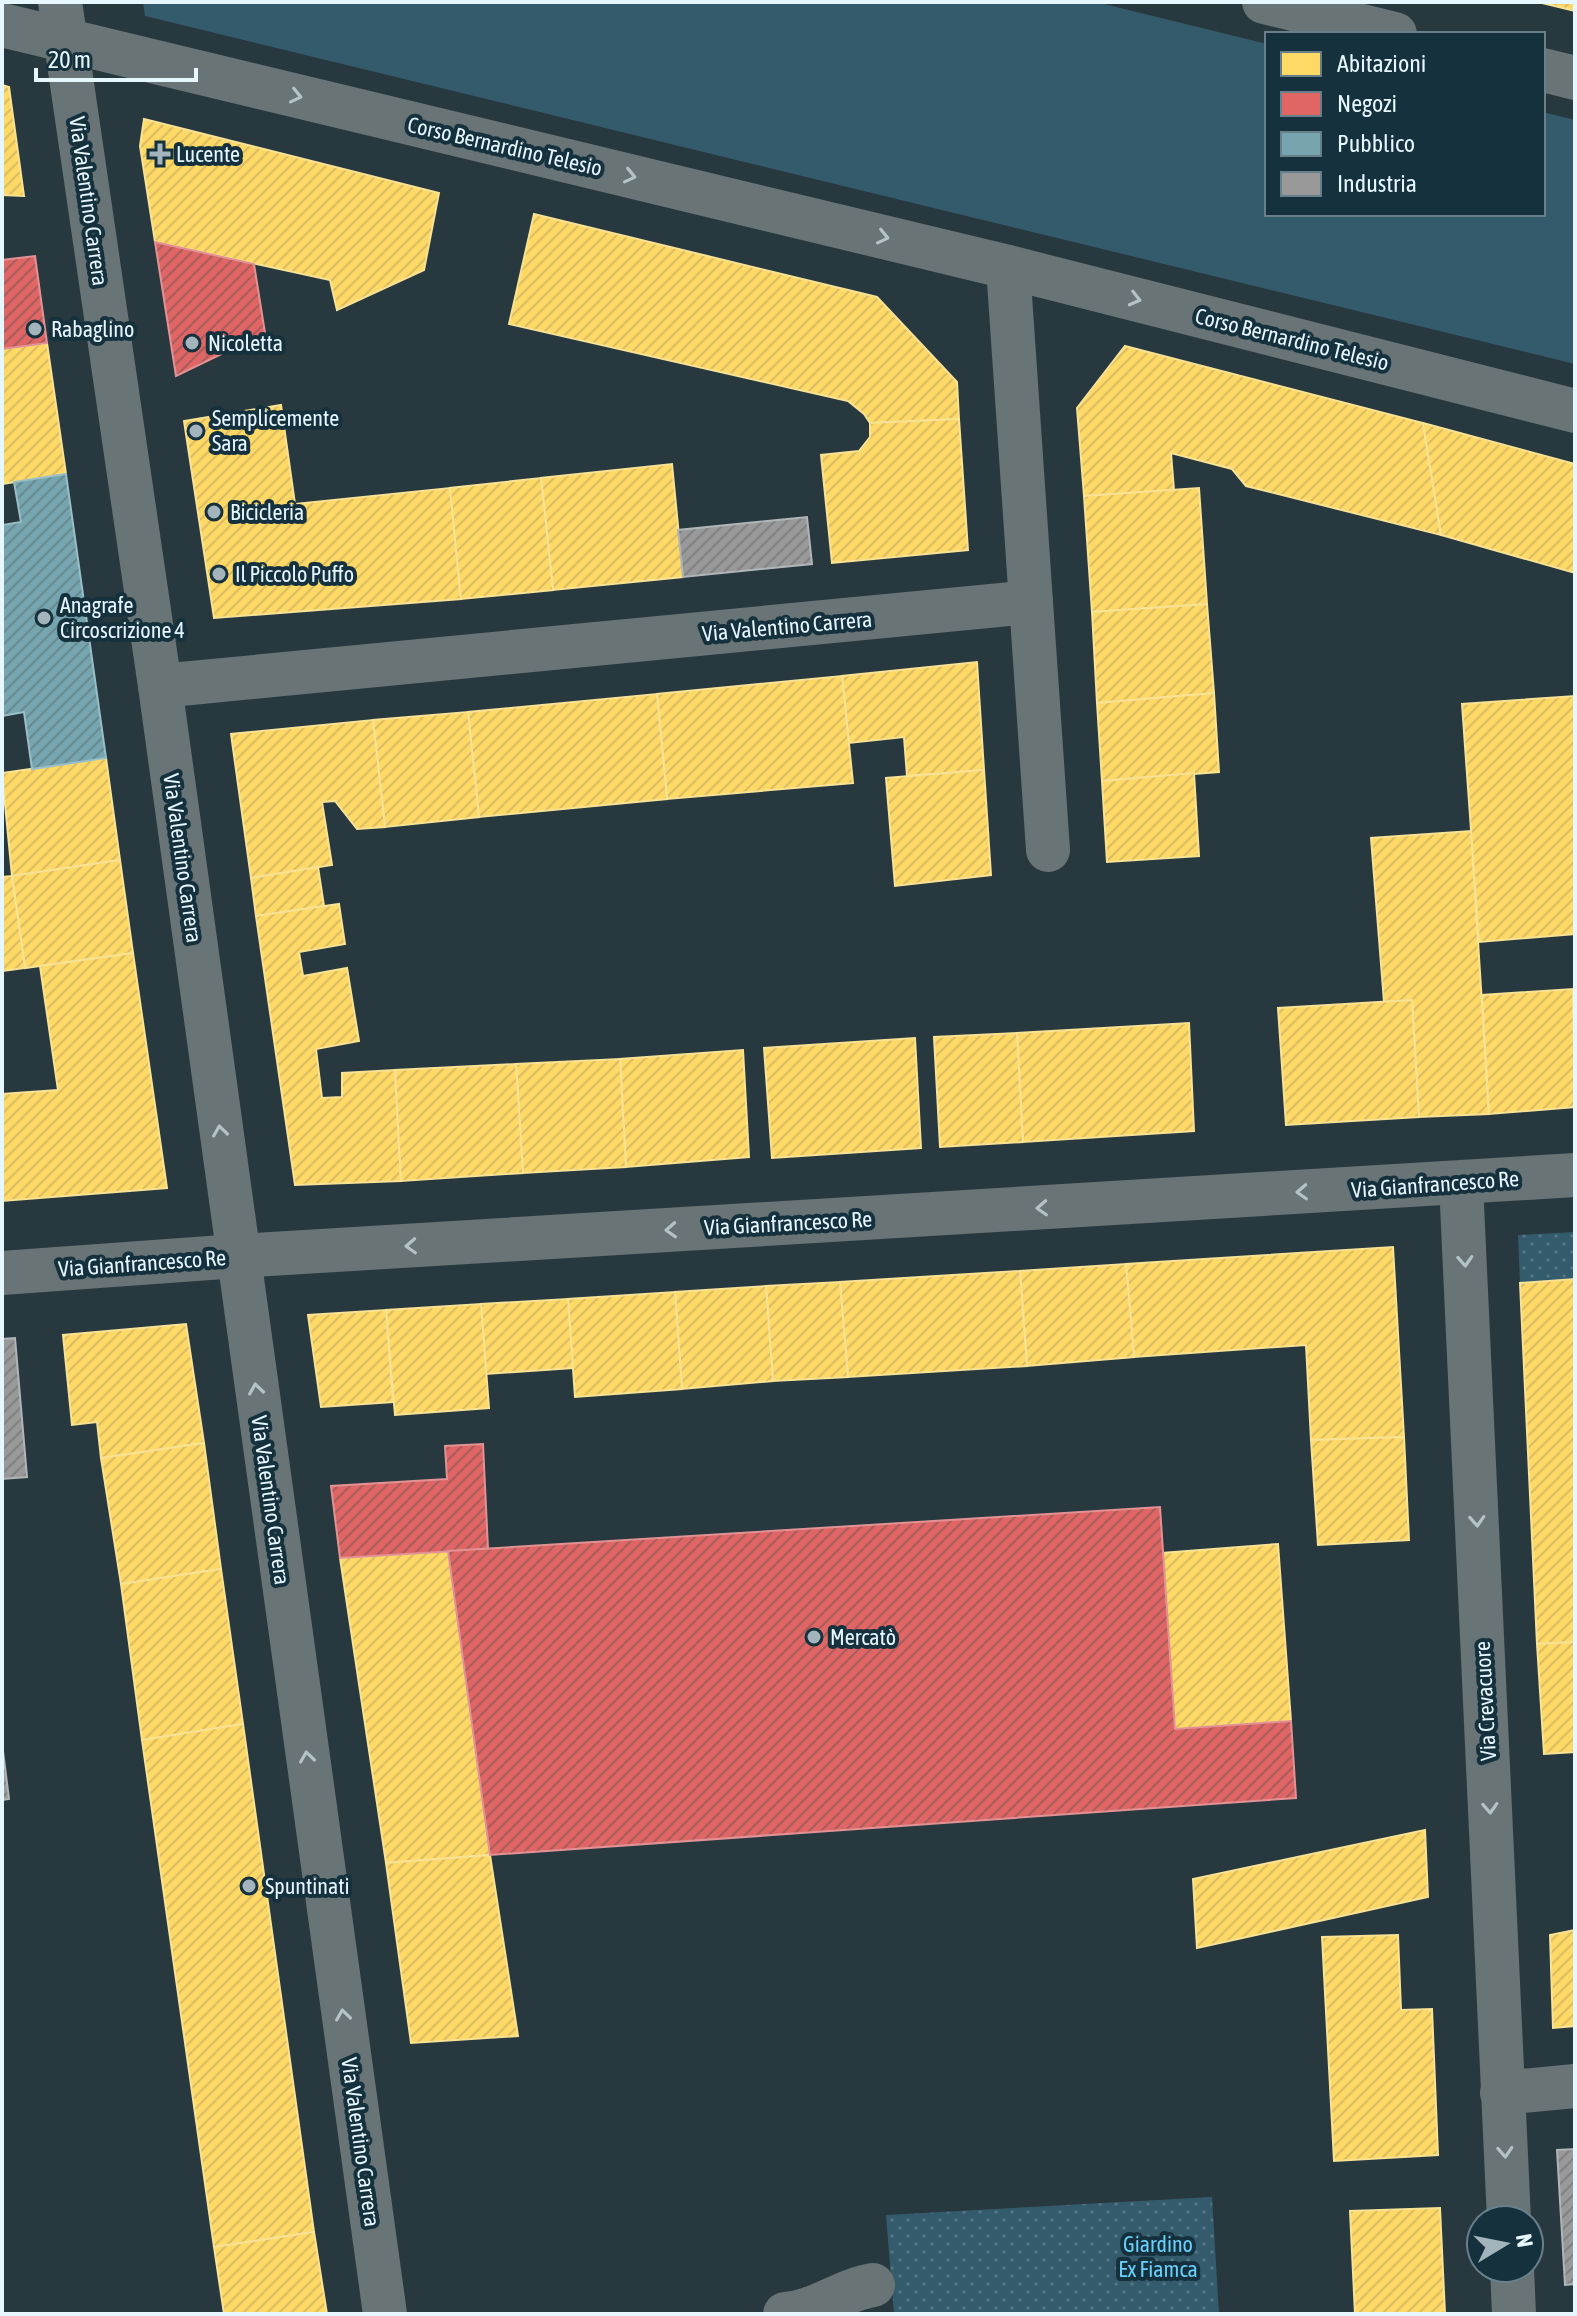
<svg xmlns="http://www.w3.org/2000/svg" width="1577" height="2316" font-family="'Asap Condensed',sans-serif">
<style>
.green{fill:#345b6c}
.garden{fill:url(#garden-dots)}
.homes{fill:url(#homes-hatch);stroke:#f8e294;stroke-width:2}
.shops{fill:url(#shops-hatch);stroke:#e29294;stroke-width:2}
.public{fill:url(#public-hatch);stroke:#98bec7;stroke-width:2}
.industry{fill:url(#industry-hatch);stroke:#b0b5b8;stroke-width:2}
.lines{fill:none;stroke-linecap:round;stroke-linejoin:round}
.minor{stroke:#687475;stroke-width:44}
.oneway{stroke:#b4c3c8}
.poi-dot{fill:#a4b4bc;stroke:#15313d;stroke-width:3}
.labels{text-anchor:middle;stroke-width:8;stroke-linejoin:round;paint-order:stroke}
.street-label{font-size:22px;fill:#e7f7ff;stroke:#15313d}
.poi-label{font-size:22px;fill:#e7f7ff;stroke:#15313d;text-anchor:start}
.park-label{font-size:22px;fill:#69d0fb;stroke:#15313d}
</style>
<defs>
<pattern id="garden-dots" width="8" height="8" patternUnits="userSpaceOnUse" patternTransform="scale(2)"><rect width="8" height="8" fill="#345b6c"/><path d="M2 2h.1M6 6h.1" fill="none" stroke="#517382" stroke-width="1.8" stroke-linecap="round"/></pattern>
<pattern id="homes-hatch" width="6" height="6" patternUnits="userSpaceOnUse" patternTransform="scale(2)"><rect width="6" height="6" fill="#ffd966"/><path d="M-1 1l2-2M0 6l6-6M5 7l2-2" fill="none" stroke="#dabc61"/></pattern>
<pattern id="shops-hatch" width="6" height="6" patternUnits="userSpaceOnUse" patternTransform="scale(2)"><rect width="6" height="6" fill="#e06666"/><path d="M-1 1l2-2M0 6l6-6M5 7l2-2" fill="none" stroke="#aa5c5d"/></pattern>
<pattern id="public-hatch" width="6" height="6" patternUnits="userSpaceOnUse" patternTransform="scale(2)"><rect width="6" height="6" fill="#76a5af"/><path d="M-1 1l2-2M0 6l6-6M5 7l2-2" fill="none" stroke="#678a91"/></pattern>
<pattern id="industry-hatch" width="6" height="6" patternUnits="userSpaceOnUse" patternTransform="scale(2)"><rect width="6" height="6" fill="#999"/><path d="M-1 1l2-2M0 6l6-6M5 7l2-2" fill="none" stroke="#808182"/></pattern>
</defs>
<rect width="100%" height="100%" fill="#28383f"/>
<!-- green -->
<path class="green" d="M143 2H1096L1267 44V214H1543V112L1575 120V364L145 16Z"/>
<!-- garden -->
<g class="garden">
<path d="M1575 1232V1279L1520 1283 1518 1235Z"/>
<path d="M1212 2197 1219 2314H894L886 2215Z"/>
</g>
<!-- homes -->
<g class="homes">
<path d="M1538 2H1575V11Z"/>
<path d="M2 85 9 87 24 196 2 195Z"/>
<path d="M144 119 439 193 424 270 337 310 330 280 155 242 140 146Z"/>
<path d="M534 214 877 297 957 382 959 419 870 423 864 414 848 401 509 324Z"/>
<path d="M47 343 66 474 2 484V349Z"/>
<path d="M1125 346 1423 423 1441 535 1246 486 1232 469 1171 453 1174 490 1084 496 1077 408Z"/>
<path d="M281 405 295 504 450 488 461 599 214 618 184 421Z"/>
<path d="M959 419 968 550 832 563 821 455 859 451 870 437V423Z"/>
<path d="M1423 423 1575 464V573L1441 535Z"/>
<path d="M672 464 683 577 553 590 541 478Z"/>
<path d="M541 478 553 590 461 599 450 488Z"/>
<path d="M1199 488 1207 604 1092 612 1084 496Z"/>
<path d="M1207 604 1214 693 1097 703 1092 612Z"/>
<path d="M977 662 984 770 907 776 904 737 849 743 842 676Z"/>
<path d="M842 676 853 783 667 799 657 694Z"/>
<path d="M1214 693 1219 772 1102 781 1097 703Z"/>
<path d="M657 694 667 799 479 817 468 712Z"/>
<path d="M1575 696V934L1479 942 1462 704Z"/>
<path d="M468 712 479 817 385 827 373 720Z"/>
<path d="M373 720 385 827 357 829 335 801 322 802 332 865 251 878 231 734Z"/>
<path d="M106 758 120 860 12 876 2 773Z"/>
<path d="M984 770 991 875 895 886 886 778Z"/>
<path d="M1194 773 1199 856 1107 862 1102 781Z"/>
<path d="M1471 831 1489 1114 1419 1117 1412 1000 1384 1002 1371 838Z"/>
<path d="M120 860 133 953 25 968 12 876Z"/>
<path d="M318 867 324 906 256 916 251 878Z"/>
<path d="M12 876 25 968 2 971V877Z"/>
<path d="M339 904 345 944 299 952 303 976 347 968 359 1041 316 1049 322 1098 342 1097V1073L395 1070 401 1181 295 1185 256 916Z"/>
<path d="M133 953 167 1188 2 1201V1094L58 1090 40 966Z"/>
<path d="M1573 989 1575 1107 1489 1114 1482 995Z"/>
<path d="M1412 1000 1419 1117 1286 1125 1278 1008Z"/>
<path d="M1189 1023 1194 1131 1023 1142 1017 1033Z"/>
<path d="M1017 1033 1023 1142 940 1147 934 1037Z"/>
<path d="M915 1038 921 1148 772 1158 764 1048Z"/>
<path d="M743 1050 749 1157 626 1167 620 1059Z"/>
<path d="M620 1059 626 1167 523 1173 516 1064Z"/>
<path d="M516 1064 523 1173 401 1181 395 1070Z"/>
<path d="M1393 1247 1404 1437 1311 1440 1306 1345 1134 1357 1126 1264Z"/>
<path d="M1126 1264 1134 1357 1027 1366 1020 1271Z"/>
<path d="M1020 1271 1027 1366 848 1377 840 1282Z"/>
<path d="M1575 1279V1642L1537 1644 1520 1283Z"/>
<path d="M840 1282 848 1377 773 1381 766 1286Z"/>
<path d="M766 1286 773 1381 682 1389 675 1292Z"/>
<path d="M675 1292 682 1389 575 1397 568 1299Z"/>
<path d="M568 1299 573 1368 486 1374 481 1304Z"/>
<path d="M481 1304 489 1408 395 1415 386 1310Z"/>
<path d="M386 1310 393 1402 321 1407 308 1315Z"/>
<path d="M186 1324 204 1443 101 1458 97 1422 72 1425 63 1335Z"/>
<path d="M1404 1437 1409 1540 1318 1545 1311 1440Z"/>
<path d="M204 1443 221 1569 121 1584 101 1458Z"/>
<path d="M1278 1544 1291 1721 1175 1729 1162 1553Z"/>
<path d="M448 1551 490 1855 386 1863 340 1558Z"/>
<path d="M221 1569 243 1724 142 1740 121 1584Z"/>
<path d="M1575 1642V1752L1544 1754 1537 1644Z"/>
<path d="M243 1724 314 2232 214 2247 142 1740Z"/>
<path d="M1425 1830 1428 1897 1197 1948 1193 1879Z"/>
<path d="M490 1855 518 2036 411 2043 386 1863Z"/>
<path d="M1575 1930V2026L1553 2028 1550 1935Z"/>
<path d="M1398 1935 1401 2010 1432 2009 1438 2155 1334 2161 1322 1937Z"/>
<path d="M1440 2208 1445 2314H1355L1350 2211Z"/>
<path d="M314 2232 327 2314H224L214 2247Z"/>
</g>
<!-- shops -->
<g class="shops">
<path d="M155 242 254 264 265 333 176 376Z"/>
<path d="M35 256 47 343 2 349V260Z"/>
<path d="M483 1444 488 1549 340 1558 331 1486 447 1479 445 1446Z"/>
<path d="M1160 1507 1175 1729 1291 1721 1296 1798 490 1855 448 1551Z"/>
</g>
<!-- public -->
<path class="public" d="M66 474 106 758 32 769 24 712 2 716V525L21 522 14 482Z"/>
<!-- industry -->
<g class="industry">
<path d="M807 517 812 564 683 577 678 530Z"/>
<path d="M15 1338 27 1477 2 1479V1339Z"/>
<path d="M2 1751H3L9 1799 2 1800Z"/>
<path d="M1575 2149V2284L1565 2285 1557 2150Z"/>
</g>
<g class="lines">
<!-- minor -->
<g class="minor">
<path d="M60 2 160 686 385 2314"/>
<path d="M1264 2 1395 34"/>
<path d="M2 25 1008 267 1575 411"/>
<path d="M1543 70 1575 78"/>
<path d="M1008 267 1048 850"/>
<path d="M160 686 1031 602"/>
<path d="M1461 1183 1509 2220"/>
<path d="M2 1273 237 1256 1575 1175"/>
<path d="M1502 2093 1575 2086"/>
<path d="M1512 2268 1514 2314"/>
<path d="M785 2314C816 2312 842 2290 873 2285"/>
</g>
</g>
<!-- one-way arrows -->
<defs><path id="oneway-chevron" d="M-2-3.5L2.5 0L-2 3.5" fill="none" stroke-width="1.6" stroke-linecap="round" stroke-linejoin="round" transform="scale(2)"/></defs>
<g class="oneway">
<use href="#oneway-chevron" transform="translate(296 96) rotate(13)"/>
<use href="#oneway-chevron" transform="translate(630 176) rotate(13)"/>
<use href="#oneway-chevron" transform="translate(883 237) rotate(13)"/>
<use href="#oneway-chevron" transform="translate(1135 299) rotate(14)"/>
<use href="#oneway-chevron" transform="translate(220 1131) rotate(-98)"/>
<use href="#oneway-chevron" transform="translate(1302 1192) rotate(177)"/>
<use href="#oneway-chevron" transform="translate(1042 1208) rotate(177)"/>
<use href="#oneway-chevron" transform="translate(671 1230) rotate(177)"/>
<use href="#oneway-chevron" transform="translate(411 1246) rotate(177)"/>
<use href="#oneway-chevron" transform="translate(1465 1261) rotate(87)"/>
<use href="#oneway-chevron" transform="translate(256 1389) rotate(-98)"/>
<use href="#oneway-chevron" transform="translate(1477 1521) rotate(87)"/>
<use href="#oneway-chevron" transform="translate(307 1757) rotate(-98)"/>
<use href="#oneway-chevron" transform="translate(1490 1808) rotate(87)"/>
<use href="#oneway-chevron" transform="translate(343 2015) rotate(-98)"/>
<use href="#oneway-chevron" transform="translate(1505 2152) rotate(87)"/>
</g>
<!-- markers -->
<g class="poi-dot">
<path d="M156 142h8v8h8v8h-8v8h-8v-8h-8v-8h8z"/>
<circle cx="35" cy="329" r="8"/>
<circle cx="192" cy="343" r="8"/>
<circle cx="196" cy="431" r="8"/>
<circle cx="214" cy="512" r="8"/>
<circle cx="219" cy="574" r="8"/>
<circle cx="44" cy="618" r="8"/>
<circle cx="814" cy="1637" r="8"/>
<circle cx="249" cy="1886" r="8"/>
</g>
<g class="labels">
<!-- street labels -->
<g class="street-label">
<text transform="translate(505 146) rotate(13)" y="8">Corso Bernardino Telesio</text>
<text transform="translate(89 201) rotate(82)" y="8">Via Valentino Carrera</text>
<text transform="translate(1292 339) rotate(14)" y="8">Corso Bernardino Telesio</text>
<text transform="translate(787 626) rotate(-5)" y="8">Via Valentino Carrera</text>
<text transform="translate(183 858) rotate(82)" y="8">Via Valentino Carrera</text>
<text transform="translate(1435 1184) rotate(-4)" y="8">Via Gianfrancesco Re</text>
<text transform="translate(788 1223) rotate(-3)" y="8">Via Gianfrancesco Re</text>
<text transform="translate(142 1263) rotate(-4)" y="8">Via Gianfrancesco Re</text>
<text transform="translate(271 1500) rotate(82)" y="8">Via Valentino Carrera</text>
<text transform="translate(1485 1701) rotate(-93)" y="8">Via Crevacuore</text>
<text transform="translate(361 2142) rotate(82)" y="8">Via Valentino Carrera</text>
</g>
<!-- poi labels -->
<g class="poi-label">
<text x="176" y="162">Lucente</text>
<text x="51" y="337">Rabaglino</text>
<text x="208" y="351">Nicoletta</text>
<text x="212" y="426">Semplicemente<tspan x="212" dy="25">Sara</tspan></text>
<text x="230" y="520">Bicicleria</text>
<text x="235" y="582">Il Piccolo Puffo</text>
<text x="60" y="613">Anagrafe<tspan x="60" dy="25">Circoscrizione 4</tspan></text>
<text x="830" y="1645">Mercatò</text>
<text x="265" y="1894">Spuntinati</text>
</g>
<!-- park labels -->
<g class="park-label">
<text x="1158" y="2252">Giardino<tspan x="1158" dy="25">Ex Fiamca</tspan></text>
</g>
</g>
<!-- border -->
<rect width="1577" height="2316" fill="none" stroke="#e7f7ff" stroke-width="8"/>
<!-- legend -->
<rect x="1265" y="32" width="280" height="184" fill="#15313d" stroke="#69808b" stroke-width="2"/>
<rect x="1281" y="52" width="40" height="24" fill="#ffd966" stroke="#69808b" stroke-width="2"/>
<text x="1337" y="72" font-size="24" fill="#e7f7ff">Abitazioni</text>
<rect x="1281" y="92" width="40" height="24" fill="#e06666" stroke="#69808b" stroke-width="2"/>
<text x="1337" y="112" font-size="24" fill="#e7f7ff">Negozi</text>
<rect x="1281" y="132" width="40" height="24" fill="#76a5af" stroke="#69808b" stroke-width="2"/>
<text x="1337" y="152" font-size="24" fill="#e7f7ff">Pubblico</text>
<rect x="1281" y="172" width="40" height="24" fill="#999999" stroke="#69808b" stroke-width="2"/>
<text x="1337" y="192" font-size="24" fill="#e7f7ff">Industria</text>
<!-- north arrow -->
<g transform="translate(1505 2244) rotate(80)"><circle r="38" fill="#15313d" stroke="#69808b" stroke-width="2"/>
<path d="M0-6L14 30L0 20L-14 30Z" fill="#a4b4bc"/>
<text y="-12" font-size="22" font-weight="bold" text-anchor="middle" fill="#e7f7ff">N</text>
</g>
<!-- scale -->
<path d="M36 68v12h160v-12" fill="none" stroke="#e7f7ff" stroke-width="4"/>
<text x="48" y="68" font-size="24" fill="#e7f7ff" stroke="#15313d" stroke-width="6" paint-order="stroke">20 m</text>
</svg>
